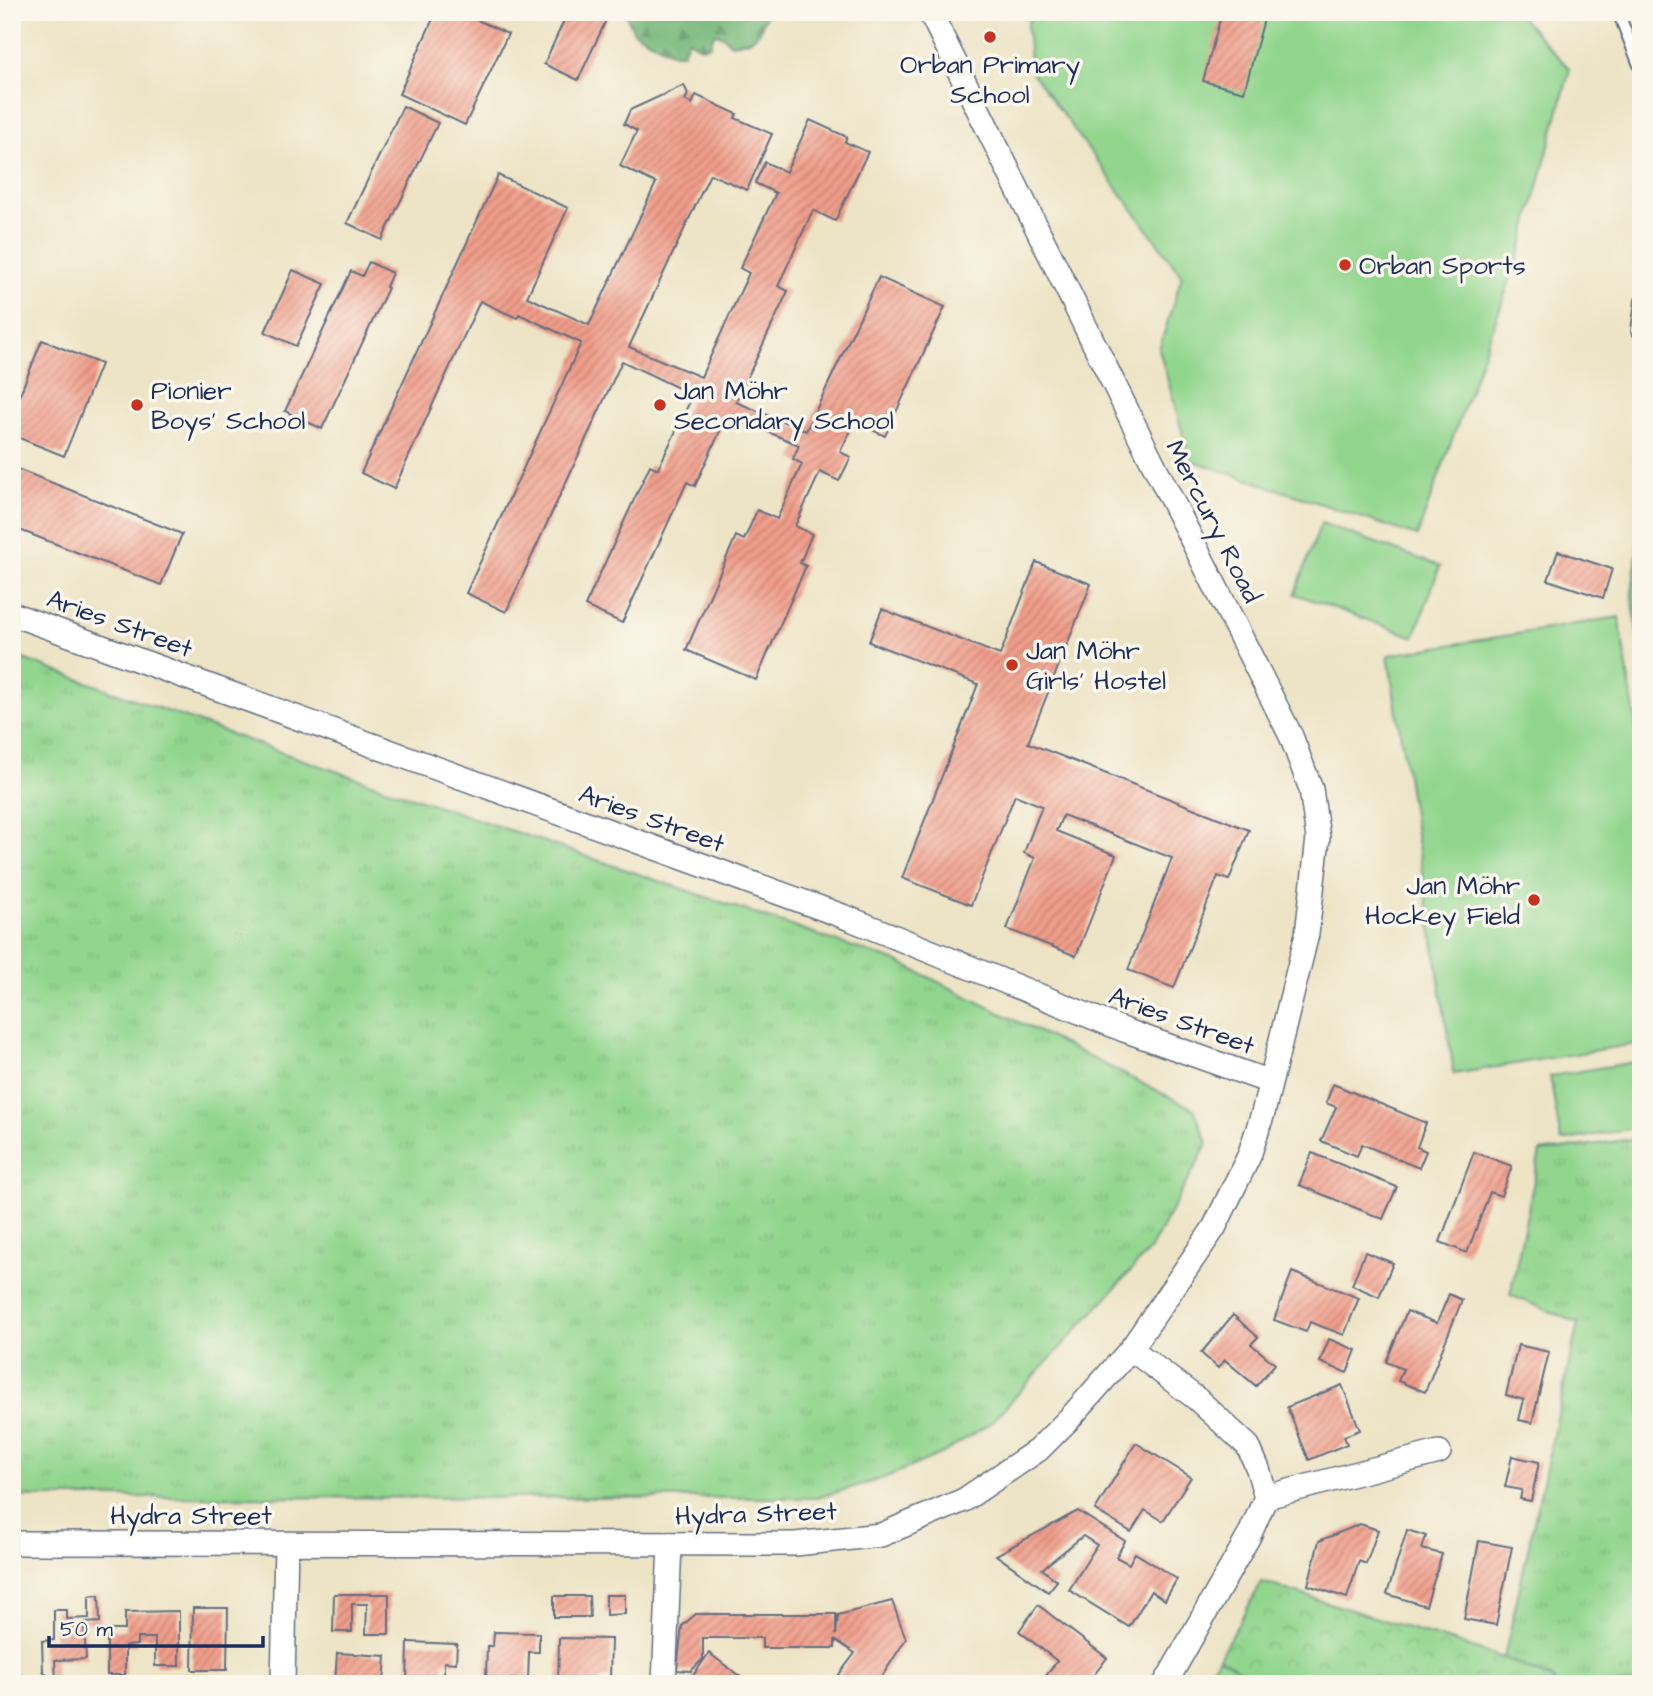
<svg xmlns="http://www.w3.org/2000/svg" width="1653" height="1696" font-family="'Architects Daughter',sans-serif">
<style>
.grass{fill:url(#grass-tufts);stroke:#568276;stroke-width:2}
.forest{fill:url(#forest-firs);stroke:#48736c;stroke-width:2}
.park{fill:url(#park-crowns);stroke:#568276;stroke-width:2}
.pitch{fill:#92d68e;stroke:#568276;stroke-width:2}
.building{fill:url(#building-hatch)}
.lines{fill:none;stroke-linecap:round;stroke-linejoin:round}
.lane-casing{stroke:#646e82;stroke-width:14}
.street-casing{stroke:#646e82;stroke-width:26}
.lane{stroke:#fff;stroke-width:10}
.street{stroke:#fff;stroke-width:23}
.poi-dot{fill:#c8321e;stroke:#fbf7ec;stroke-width:2.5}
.labels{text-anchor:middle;stroke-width:7;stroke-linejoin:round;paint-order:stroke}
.poi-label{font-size:26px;fill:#1b2f5e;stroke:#fbf7ec;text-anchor:start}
.street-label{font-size:26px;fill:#1b2f5e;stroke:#fbf7ec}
</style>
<defs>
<pattern id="grass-tufts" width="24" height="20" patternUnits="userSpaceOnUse" patternTransform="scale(1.75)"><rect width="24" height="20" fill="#92d68e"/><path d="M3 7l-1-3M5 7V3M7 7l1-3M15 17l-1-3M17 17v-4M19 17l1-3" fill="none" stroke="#7db87d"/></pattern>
<pattern id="forest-firs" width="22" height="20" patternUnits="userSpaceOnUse" patternTransform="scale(1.75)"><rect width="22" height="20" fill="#75b779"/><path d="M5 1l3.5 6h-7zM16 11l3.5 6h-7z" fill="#5f9566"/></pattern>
<pattern id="park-crowns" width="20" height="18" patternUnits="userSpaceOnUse" patternTransform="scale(1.75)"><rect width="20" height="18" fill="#92d68e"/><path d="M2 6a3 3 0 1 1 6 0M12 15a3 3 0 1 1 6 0" fill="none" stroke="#7db87d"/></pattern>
<pattern id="building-hatch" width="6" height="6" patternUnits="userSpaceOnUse" patternTransform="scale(1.75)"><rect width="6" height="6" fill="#f19e8a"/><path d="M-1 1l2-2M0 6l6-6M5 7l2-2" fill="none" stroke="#c28174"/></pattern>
</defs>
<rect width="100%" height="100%" fill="#fbf7ec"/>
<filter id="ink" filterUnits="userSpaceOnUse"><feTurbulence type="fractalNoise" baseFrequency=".0143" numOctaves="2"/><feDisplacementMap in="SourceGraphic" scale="14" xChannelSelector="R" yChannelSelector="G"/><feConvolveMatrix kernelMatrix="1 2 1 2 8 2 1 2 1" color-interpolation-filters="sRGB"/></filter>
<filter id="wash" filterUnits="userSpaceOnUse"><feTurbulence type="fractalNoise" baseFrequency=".00686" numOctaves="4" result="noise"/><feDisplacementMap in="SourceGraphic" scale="28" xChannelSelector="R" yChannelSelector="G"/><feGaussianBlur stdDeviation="1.57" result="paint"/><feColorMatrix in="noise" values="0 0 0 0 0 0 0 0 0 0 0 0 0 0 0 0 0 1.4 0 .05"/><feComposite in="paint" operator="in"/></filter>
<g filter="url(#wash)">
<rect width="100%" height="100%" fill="#ede4c6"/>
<!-- grass -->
<g class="grass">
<path d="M1641 520V659L1632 594Z"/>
<path d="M12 655 283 753 900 963 1194 1109 1208 1143 1150 1250 992 1422 943 1453 884 1478 817 1498 12 1497Z"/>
<path d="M1641 1138V1684H1553L1554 1680 1504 1658 1578 1323 1510 1295 1540 1152Z"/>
<path d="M1219 1657 1262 1684H1201Z"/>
</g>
<!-- forest -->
<path class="forest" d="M625 12H766V13C760 37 755 41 731 44L723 36 714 34 710 45 703 48 688 40 683 53H672L634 32Z"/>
<!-- park -->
<path class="park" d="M1262 1582 1504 1658 1555 1681 1553 1684H1262L1219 1657Z"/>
<!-- pitch -->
<g class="pitch">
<path d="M1032 12H1516L1570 69 1520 253 1417 536 1190 460 1159 349 1182 276 1031 71 1027 26Z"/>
<path d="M1321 523 1440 566 1414 637 1295 594Z"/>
<path d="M1619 617 1641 756V1043L1454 1074 1388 655Z"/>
<path d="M1641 1061V1127L1561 1141 1550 1076Z"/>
</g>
<g id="blocks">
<!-- building -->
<g class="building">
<path d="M436 12H460L508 34 465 125 399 94Z"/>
<path d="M568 12H610L578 80 544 64Z"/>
<path d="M1222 12H1266L1244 92 1203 81Z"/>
<path d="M684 85 688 94 685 100 692 104 696 95 737 114 735 118 772 134 747 190 710 174 629 347 701 377 749 273 740 268 776 193 755 183 765 162 786 172 810 120 847 137 845 142 868 152 835 221 813 210 778 286 788 291 736 402 806 431 879 277 945 307 885 436 855 422 840 452 851 457 839 481 820 472 795 526 812 534 800 563 806 566 756 680 686 650 736 536 744 540 757 510 777 519 802 464 793 459 799 445 744 422 743 426 726 418 695 486 687 482 622 623 585 606 650 465 658 469 693 395 622 361 506 612 466 593 581 343 519 314 517 318 480 301 394 489 361 473 498 175 568 208 527 297 589 325 656 183 620 166 637 131 624 124 630 110Z"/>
<path d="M403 106 438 123 382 240 347 223Z"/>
<path d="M369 262 392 273 386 287 388 288 322 429 285 411 351 271 362 276Z"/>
<path d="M293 270 325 284 296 346 265 332Z"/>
<path d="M42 340 101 364 64 456 12 435V414Z"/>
<path d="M12 467 182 534 161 585 12 527Z"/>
<path d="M1558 551 1612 569 1603 598 1548 580Z"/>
<path d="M1036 562 1091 584 1028 743 1249 830 1229 880 1218 876 1174 988 1128 970 1172 858 1063 815 1056 831 1116 855 1076 956 1007 929 1035 858 1024 853 1042 806 1015 795 971 905 902 878 978 684 869 642 882 609 1000 655Z"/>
<path d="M1333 1084 1426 1123 1417 1147 1426 1151 1419 1168 1362 1144 1357 1156 1321 1141 1336 1107 1326 1103Z"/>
<path d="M1474 1152 1512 1166 1501 1196 1490 1192 1467 1253 1440 1242Z"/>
<path d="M1312 1153 1397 1187 1383 1219 1299 1185Z"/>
<path d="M1365 1252 1393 1263 1379 1297 1352 1285Z"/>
<path d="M1292 1272 1359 1298 1344 1335 1310 1322 1306 1332 1274 1320Z"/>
<path d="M1449 1294 1462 1300 1425 1392 1398 1381 1403 1369 1386 1362 1407 1311 1437 1323Z"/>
<path d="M1233 1315 1258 1337 1251 1344 1275 1364 1256 1386 1225 1360 1218 1368 1201 1353Z"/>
<path d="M1329 1339 1356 1350 1347 1373 1320 1362Z"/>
<path d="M1518 1345 1549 1352 1532 1423 1519 1420 1524 1400 1506 1395Z"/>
<path d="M1342 1385 1360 1430 1344 1436 1347 1444 1309 1460 1287 1407Z"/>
<path d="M1136 1443 1191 1477 1163 1521 1145 1510 1131 1532 1095 1510Z"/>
<path d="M1512 1456 1539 1462 1531 1501 1520 1499 1522 1490 1505 1487Z"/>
<path d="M1078 1511 1125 1541 1116 1557 1129 1564 1135 1553 1177 1579 1165 1600 1151 1591 1129 1627 1069 1590 1097 1545 1083 1536 1042 1569 1057 1581 1048 1592 996 1555Z"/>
<path d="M1360 1524 1378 1530 1366 1564 1359 1561 1347 1598 1308 1585 1319 1541Z"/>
<path d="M1407 1530 1426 1536 1422 1549 1442 1554 1426 1606 1387 1594Z"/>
<path d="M1479 1541 1512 1547 1496 1625 1464 1619Z"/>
<path d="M334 1594H389V1634H366L367 1604H352V1632H333Z"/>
<path d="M99 1595 100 1622 84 1623 86 1659 55 1660 56 1682 43 1671 42 1641 54 1640V1610H67V1619L89 1618V1596Z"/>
<path d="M606 1595H625V1614L606 1615Z"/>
<path d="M554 1596H589L590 1617H554Z"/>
<path d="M892 1601 906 1639 877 1684H832L855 1653 835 1640V1648H762V1638H703V1659L691 1671 677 1670 682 1626 696 1614H836V1635L838 1615Z"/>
<path d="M1038 1605 1107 1658 1087 1684H1048L1043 1680 1057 1661 1019 1631Z"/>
<path d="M193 1608H228L227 1670H192Z"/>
<path d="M179 1611V1666H155V1638H137V1645L125 1646V1675H107V1630H125V1612Z"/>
<path d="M494 1632 539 1633V1652H529L528 1680 510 1679V1684H480V1677H486L487 1646H493Z"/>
<path d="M559 1638 611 1639 610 1679H599V1684H558Z"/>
<path d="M408 1642 457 1644 456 1663 444 1662V1684H407Z"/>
<path d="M337 1653 386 1656 384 1684H335Z"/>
<path d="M709 1653 750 1684H687Z"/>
</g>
</g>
</g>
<g filter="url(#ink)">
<use href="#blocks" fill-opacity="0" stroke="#646e82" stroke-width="2"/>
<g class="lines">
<!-- lane casing -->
<g class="lane-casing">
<g id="lane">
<path d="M1618 12 1641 70"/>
<path d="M1637 331 1641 301"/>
</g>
</g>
<!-- street casing -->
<g class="street-casing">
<g id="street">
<path d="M12 614 848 918 1124 1030 1270 1082"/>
<path d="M1131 1349 1197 1399 1248 1446 1258 1469 1266 1497 1249 1536 1165 1684"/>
<path d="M1266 1497 1439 1452"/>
<path d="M12 1543 795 1544 881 1535 964 1500 1038 1450 1070 1418 1131 1349 1214 1228 1249 1156 1263 1113 1307 934 1318 838 1311 789 1291 736 1148 453 930 12"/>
<path d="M283 1684 286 1544"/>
<path d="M664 1684 670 1544"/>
</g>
</g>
<!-- lane -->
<use href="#lane" class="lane"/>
<!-- street -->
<use href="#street" class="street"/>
</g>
</g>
<!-- markers -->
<g class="poi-dot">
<circle cx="990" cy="37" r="7"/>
<circle cx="1345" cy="265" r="7"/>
<circle cx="137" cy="405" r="7"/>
<circle cx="660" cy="405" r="7"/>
<circle cx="1012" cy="665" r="7"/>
<circle cx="1534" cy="900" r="7"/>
</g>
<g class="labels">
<!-- poi labels -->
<g class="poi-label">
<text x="990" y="73" text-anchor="middle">Orban Primary<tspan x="990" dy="30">School</tspan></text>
<text x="1359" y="274">Orban Sports</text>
<text x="151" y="399">Pionier<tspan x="151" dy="30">Boys' School</tspan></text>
<text x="674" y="399">Jan Möhr<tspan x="674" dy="30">Secondary School</tspan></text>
<text x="1026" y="659">Jan Möhr<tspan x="1026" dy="30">Girls' Hostel</tspan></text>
<text x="1520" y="894" text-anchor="end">Jan Möhr<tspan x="1520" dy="30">Hockey Field</tspan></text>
</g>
<!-- street labels -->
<g class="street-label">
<text transform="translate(1214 521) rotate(63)" y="9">Mercury Road</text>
<text transform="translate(120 623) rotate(20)" y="9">Aries Street</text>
<text transform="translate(652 818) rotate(20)" y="9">Aries Street</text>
<text transform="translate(1182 1020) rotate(20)" y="9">Aries Street</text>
<text transform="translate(756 1513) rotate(-2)" y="9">Hydra Street</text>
<text x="191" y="1524">Hydra Street</text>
</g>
</g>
<!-- margin -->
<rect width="1653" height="1696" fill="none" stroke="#fbf7ec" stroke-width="42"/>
<!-- scale -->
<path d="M49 1636v10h214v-10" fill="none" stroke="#1b2f5e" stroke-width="3.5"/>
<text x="60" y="1636" font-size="21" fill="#1b2f5e" stroke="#fbf7ec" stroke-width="5" paint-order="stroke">50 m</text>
</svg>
